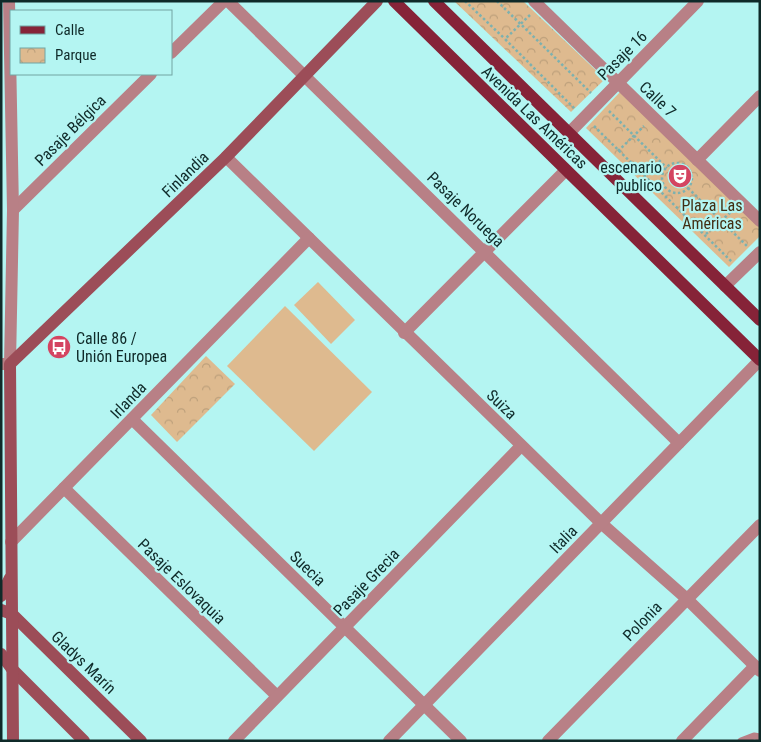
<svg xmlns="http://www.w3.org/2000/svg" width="761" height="742" font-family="'Roboto Condensed',sans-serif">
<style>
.park{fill:url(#park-crowns)}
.garden{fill:#deba8f}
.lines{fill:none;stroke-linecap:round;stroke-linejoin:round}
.path{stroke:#7db1af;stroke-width:2.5;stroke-dasharray:2.5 2.5;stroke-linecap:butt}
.lane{stroke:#b88086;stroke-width:7}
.street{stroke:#b88086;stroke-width:12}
.secondary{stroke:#9c4d58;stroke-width:12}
.primary{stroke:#862338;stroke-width:12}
.labels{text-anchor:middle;stroke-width:4.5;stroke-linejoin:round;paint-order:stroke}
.street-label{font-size:16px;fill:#0f2a29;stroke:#b4f5f2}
.poi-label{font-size:16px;fill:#0f2a29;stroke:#b4f5f2;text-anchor:end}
.park-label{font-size:16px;fill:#422e13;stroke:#b4f5f2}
</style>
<defs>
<pattern id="park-crowns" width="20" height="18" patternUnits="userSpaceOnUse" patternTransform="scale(1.25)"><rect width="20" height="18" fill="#deba8f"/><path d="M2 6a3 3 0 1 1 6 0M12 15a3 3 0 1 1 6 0" fill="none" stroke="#bda07b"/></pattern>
</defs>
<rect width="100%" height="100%" fill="#b4f5f2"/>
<!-- park -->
<g class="park">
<path d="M454 1H523L605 79 571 112Z"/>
<path d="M620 92 760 225V236L729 267 586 128Z"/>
<path d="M206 356 235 384 177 442 151 415Z"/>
</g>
<!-- garden -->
<g class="garden">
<path d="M318 282 355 320 331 344 294 305Z"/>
<path d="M285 306 372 392 314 451 227 366Z"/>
</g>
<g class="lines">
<!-- path -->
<g class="path">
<path d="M465 1 505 39"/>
<path d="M497 1 591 93"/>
<path d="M530 15 505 39 575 109"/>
<path d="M609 111 667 168"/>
<path d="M594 126 732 262"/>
<path d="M618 151 644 126"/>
<circle cx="677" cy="178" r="15"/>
<path d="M688 188 748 247"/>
<path d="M706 234 731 212"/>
</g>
<!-- lane -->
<path class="lane" d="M741 741 754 736 760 737"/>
<!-- street -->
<g class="street">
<path d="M228 1 679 443"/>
<path d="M534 1 760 221"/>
<path d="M171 53 224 1"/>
<path d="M569 133 698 1"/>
<path d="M226 157 601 523 687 599 760 671"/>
<path d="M697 160 760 96"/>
<path d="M13 210 151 74"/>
<path d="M725 286 760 252"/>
<path d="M404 333 566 170"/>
<path d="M1 364H10L13 210 9 1"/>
<path d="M132 419 461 741"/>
<path d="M64 488 277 696"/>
<path d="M11 542 309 238"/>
<path d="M234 741 521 446"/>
<path d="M389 741 760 360"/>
<path d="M548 741 760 525"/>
<path d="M682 741 755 666"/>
</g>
<!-- secondary -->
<g class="secondary">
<path d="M1 596 10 578"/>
<path d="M1 610 12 614 141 741"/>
<path d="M1 654 12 669 84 741"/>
<path d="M13 741 10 364 226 157 377 1"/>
</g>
<!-- primary -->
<g class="primary">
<path d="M394 1 760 360"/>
<path d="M434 1 760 320"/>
</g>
</g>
<!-- icons -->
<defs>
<g id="theatre-disc" transform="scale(1.25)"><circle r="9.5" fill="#d44461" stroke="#b4f5f2"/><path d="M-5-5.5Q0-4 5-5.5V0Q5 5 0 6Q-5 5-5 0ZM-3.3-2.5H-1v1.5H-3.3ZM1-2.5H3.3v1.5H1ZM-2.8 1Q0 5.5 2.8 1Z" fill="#fff"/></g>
<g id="bus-disc" transform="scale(1.25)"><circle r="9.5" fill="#d44461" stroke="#b4f5f2"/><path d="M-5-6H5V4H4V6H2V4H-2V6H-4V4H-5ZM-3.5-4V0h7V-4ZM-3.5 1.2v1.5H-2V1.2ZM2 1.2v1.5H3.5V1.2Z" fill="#fff"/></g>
</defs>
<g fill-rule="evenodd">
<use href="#theatre-disc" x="680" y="176"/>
<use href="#bus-disc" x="59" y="347"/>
</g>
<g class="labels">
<!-- street labels -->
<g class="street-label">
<text transform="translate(622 55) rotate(-45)" y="6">Pasaje 16</text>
<text transform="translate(658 99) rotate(44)" y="6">Calle 7</text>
<text transform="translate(535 117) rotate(44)" y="6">Avenida Las Américas</text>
<text transform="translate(70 130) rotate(-45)" y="6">Pasaje Bélgica</text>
<text transform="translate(185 174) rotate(-44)" y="6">Finlandia</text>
<text transform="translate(466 209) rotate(44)" y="6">Pasaje Noruega</text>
<text transform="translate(128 400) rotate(-46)" y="6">Irlanda</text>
<text transform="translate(502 404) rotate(44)" y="6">Suiza</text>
<text transform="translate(563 539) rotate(-46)" y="6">Italia</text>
<text transform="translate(308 568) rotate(44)" y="6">Suecia</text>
<text transform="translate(182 581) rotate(44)" y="6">Pasaje Eslovaquia</text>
<text transform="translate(366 582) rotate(-46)" y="6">Pasaje Grecia</text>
<text transform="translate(642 621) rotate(-46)" y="6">Polonia</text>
<text transform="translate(84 662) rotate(44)" y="6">Gladys Marín</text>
</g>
<!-- poi labels -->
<g class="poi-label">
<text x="662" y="173">escenario<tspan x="662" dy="18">publico</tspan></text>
<text x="76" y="344" text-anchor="start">Calle 86 /<tspan x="76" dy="18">Unión Europea</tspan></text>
</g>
<!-- park labels -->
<g class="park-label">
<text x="712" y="211">Plaza Las<tspan x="712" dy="18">Américas</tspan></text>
</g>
</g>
<!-- border -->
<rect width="761" height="742" fill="none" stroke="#0f2a29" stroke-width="5"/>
<!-- legend -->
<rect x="10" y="10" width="162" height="65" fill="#b4f5f2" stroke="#72a4a2"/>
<rect x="20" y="26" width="25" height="8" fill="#862338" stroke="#72a4a2"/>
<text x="55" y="35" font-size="15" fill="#0f2a29">Calle</text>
<rect x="20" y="48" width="25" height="15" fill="url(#park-crowns)" stroke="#72a4a2"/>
<text x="55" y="60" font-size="15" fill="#0f2a29">Parque</text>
</svg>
